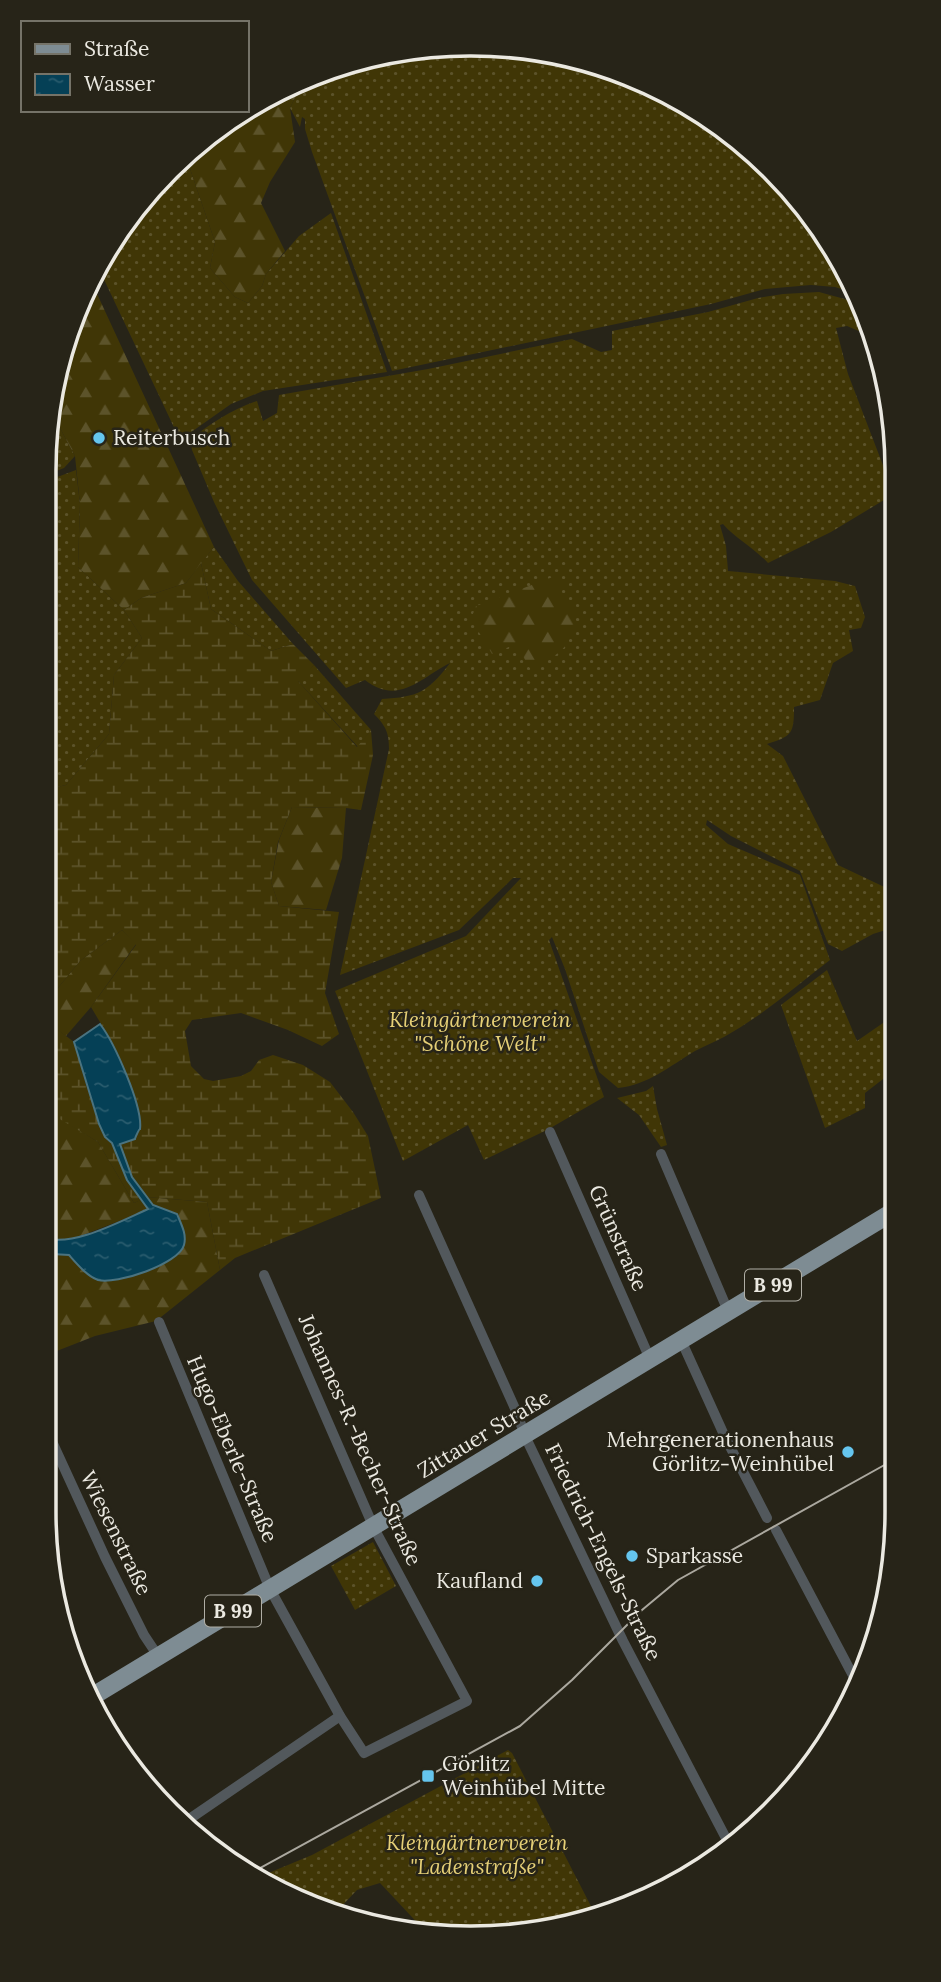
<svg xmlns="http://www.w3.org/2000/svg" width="941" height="1982" font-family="Lora,serif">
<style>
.grass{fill:url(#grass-dots)}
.forest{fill:url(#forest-firs);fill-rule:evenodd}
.wetland{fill:url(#wetland-marsh)}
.water{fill:url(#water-ripples);stroke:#4a7380;stroke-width:2}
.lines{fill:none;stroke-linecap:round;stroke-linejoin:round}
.minor{stroke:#52585c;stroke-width:10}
.primary{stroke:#7e8c93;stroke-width:18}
.tram{stroke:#aba89f;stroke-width:2}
.poi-dot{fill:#65c5ee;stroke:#272418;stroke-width:2.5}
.labels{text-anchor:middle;stroke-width:5;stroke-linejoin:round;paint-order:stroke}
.shield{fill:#272418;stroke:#b0aea5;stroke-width:2}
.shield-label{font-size:19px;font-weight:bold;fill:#ebe9e1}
.poi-label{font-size:21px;fill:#ebe9e1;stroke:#272418;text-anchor:start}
.park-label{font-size:21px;font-style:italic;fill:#e5cf76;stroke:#272418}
.street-label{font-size:21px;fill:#ebe9e1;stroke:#272418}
.rim{fill:none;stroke:#ebe9e1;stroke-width:3.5}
</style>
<defs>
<pattern id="grass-dots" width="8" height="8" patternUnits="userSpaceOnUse" patternTransform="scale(1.75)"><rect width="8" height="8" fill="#403606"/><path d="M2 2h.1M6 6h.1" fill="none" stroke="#5c532a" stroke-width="1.8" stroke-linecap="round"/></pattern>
<pattern id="forest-firs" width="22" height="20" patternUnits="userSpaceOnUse" patternTransform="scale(1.75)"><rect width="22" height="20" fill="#403606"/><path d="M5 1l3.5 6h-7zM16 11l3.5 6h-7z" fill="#5c532a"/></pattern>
<pattern id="wetland-marsh" width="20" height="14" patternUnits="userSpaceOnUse" patternTransform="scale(1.75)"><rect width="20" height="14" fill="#403606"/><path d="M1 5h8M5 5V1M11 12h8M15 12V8" fill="none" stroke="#5c532a"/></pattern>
<pattern id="water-ripples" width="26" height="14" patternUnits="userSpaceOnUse" patternTransform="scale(1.75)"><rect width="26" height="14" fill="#054056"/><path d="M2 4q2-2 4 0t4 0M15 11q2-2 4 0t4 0" fill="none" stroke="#2a5c6e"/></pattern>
</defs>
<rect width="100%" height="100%" fill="#272418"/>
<!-- grass -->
<g class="grass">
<path d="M470 44 633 76 730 132 809 210 857 294 835 287 811 285 765 289 711 304 392 371 312 152 305 129V119L302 117 300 127 290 108 304 79 307 76Z"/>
<path d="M186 157 215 242 210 268 235 297 248 303 262 286 266 274 299 236 331 213 387 372 263 391 231 404 180 440 100 271 168 169Z"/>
<path d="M819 292 863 304 873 337 847 326 836 328 848 374 894 494 831 532 768 563C753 547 736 539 723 524L720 525 726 546 728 571 835 581 855 586 865 617 861 628 849 630 853 651 833 663 820 700 794 707C794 734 792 736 767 744L783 756 838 865 895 892V927L873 934 842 951 828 944 800 871 731 836 707 820 706 825 728 844 800 875 830 960C796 986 762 1016 724 1037 715 1042 704 1046 695 1051 670 1066 648 1085 618 1088L599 1072 565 969 552 937 549 940 604 1097 547 1130 484 1160 468 1125 403 1161 335 991 466 936 521 878H513L459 930 340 975 389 749C389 733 386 726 374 714L382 699C418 697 428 692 450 663 420 678 399 706 365 680L346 688 252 580 214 502 192 450 190 440C211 423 231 410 257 401L263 421 277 413 279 395 428 369 572 339 601 352 612 350V331L708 312 758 298 783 294Z"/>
<path d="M54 417 75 456 64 468 44 476Z"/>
<path d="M76 470 80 504 78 567 124 610 142 638 114 675 109 734 66 785 44 790V482Z"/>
<path d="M214 547 238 581 293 644 271 651 211 609 201 563Z"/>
<path d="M314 665 371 730 358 747 297 680Z"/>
<path d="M827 970 857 1041 896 1014V1069L865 1093V1108L825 1128 781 1005Z"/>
<path d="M653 1086 657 1109 667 1145 661 1147 639 1115 617 1098 646 1091Z"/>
<path d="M373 1542 396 1586 355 1610 331 1566Z"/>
<path d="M508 1750 512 1753 594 1912 527 1935 425 1931 380 1883 357 1890 337 1911 254 1879 312 1855Z"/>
</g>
<!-- forest -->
<g class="forest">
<path d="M304 79 290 108 295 142 270 182 261 203 285 251 266 274 262 286 248 303 235 297 210 268 215 242 186 157 263 106 274 102 273 99Z"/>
<path d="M92 283 214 547 186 583 141 598 124 610 78 567 80 504 75 456 54 417 76 308Z"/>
<path d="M558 575 562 603 576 605C572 648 567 649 531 670L516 644 492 654 471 619 476 606Z"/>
<path d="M292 807 346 808 342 858 326 910 279 906 271 882 279 840Z"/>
<path d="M122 930 136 944 91 1007 66 1036 45 1021 53 994 80 961Z"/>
<path d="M53 1114 98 1142 134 1203 147 1197 207 1202 220 1270 156 1321 95 1336 44 1356V1257L52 1253V1241L44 1237V1136ZM148 1210 70 1255V1240Z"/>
</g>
<!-- wetland -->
<path class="wetland" d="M201 563 211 609 271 651 293 644 314 665 298 681 357 747 371 730 373 755 361 810 346 808 292 807 278 842 271 882 279 906 339 912 325 993 339 1034 322 1046 288 1030 241 1013 192 1020 185 1031 191 1066 204 1079 213 1081 241 1076 251 1071 259 1060 273 1055 303 1065 330 1082 353 1112 368 1136 381 1198 235 1258 220 1270 207 1202 147 1197 132 1177 120 1143 107 1034 91 1007 136 945 122 930 80 961 53 994 45 1020 74 1042 86 1084 105 1137 112 1142 127 1180 141 1200 134 1203 98 1142 53 1115 44 1136V790L66 785 109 734 114 675 142 638 124 610 141 598 186 583Z"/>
<!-- water -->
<path class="water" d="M100 1024C114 1042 143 1106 140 1129 139 1129 135 1138 135 1139L120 1144 132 1177 153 1205 177 1214C181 1224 187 1234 184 1245 179 1264 116 1285 98 1280 87 1276 77 1264 69 1255L52 1254 44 1257V1237C69 1249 123 1220 148 1209L127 1180 112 1143 105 1137 99 1124 74 1042Z"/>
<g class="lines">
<!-- minor -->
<g class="minor">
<path d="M550 1132 650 1359"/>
<path d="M661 1154 728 1311"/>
<path d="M419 1195 517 1413 525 1436 623 1641 729 1844"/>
<path d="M159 1322 270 1589 340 1716 364 1753 467 1701 374 1528 264 1275"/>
<path d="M681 1340 725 1437 767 1518"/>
<path d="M44 1424 105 1557 144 1635 158 1656"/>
<path d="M776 1530 858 1685"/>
<path d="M185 1822 340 1716"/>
</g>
<!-- primary -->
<path class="primary" d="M93 1696 896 1210"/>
<!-- tram -->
<path class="tram" d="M249 1874 520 1726 572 1680 642 1610 678 1580 897 1458"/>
</g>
<!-- markers -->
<g class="poi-dot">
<circle cx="99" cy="438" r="7"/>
<circle cx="848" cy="1452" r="7"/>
<circle cx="632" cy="1556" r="7"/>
<circle cx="537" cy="1581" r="7"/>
<rect x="421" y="1769" width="14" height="14" rx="3.5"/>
</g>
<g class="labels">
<!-- shield labels -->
<g class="shield">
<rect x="745" y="1269.5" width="56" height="31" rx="5"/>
<rect x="205" y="1595.5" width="56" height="31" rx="5"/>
</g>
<g class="shield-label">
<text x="773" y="1292">B 99</text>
<text x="233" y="1618">B 99</text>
</g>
<!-- poi labels -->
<g class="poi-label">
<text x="113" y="445">Reiterbusch</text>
<text x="834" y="1447" text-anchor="end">Mehrgenerationenhaus<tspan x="834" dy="24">Görlitz-Weinhübel</tspan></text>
<text x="646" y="1563">Sparkasse</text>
<text x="523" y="1588" text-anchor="end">Kaufland</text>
<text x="442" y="1771">Görlitz<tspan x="442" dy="24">Weinhübel Mitte</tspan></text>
</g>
<!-- park labels -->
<g class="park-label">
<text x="480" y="1027">Kleingärtnerverein<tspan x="480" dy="24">"Schöne Welt"</tspan></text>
<text x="477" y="1850">Kleingärtnerverein<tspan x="477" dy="24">"Ladenstraße"</tspan></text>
</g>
<!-- street labels -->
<g class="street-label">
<text transform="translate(618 1238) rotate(66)" y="7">Grünstraße</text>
<text transform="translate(484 1434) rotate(-31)" y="7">Zittauer Straße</text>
<text transform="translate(360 1440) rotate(66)" y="7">Johannes-R.-Becher-Straße</text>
<text transform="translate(232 1449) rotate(67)" y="7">Hugo-Eberle-Straße</text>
<text transform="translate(116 1533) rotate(64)" y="7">Wiesenstraße</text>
<text transform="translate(603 1552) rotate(64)" y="7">Friedrich-Engels-Straße</text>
</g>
</g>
<!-- crop -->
<path d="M0 0H941V1982H0ZM470 56H471A414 414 0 0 1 885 470V1512A414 414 0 0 1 471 1926H470A414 414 0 0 1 56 1512V470A414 414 0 0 1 470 56Z" fill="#272418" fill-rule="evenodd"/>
<path class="rim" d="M470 56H471A414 414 0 0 1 885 470V1512A414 414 0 0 1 471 1926H470A414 414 0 0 1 56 1512V470A414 414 0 0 1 470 56Z"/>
<!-- legend -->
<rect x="21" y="21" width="228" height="91" fill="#272418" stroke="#757368" stroke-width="2"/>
<rect x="35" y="44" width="35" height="10" fill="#7e8c93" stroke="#757368" stroke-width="2"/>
<text x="84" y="56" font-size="21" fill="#ebe9e1">Straße</text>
<rect x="35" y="74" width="35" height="21" fill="url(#water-ripples)" stroke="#757368" stroke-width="2"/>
<text x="84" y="91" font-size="21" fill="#ebe9e1">Wasser</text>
</svg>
